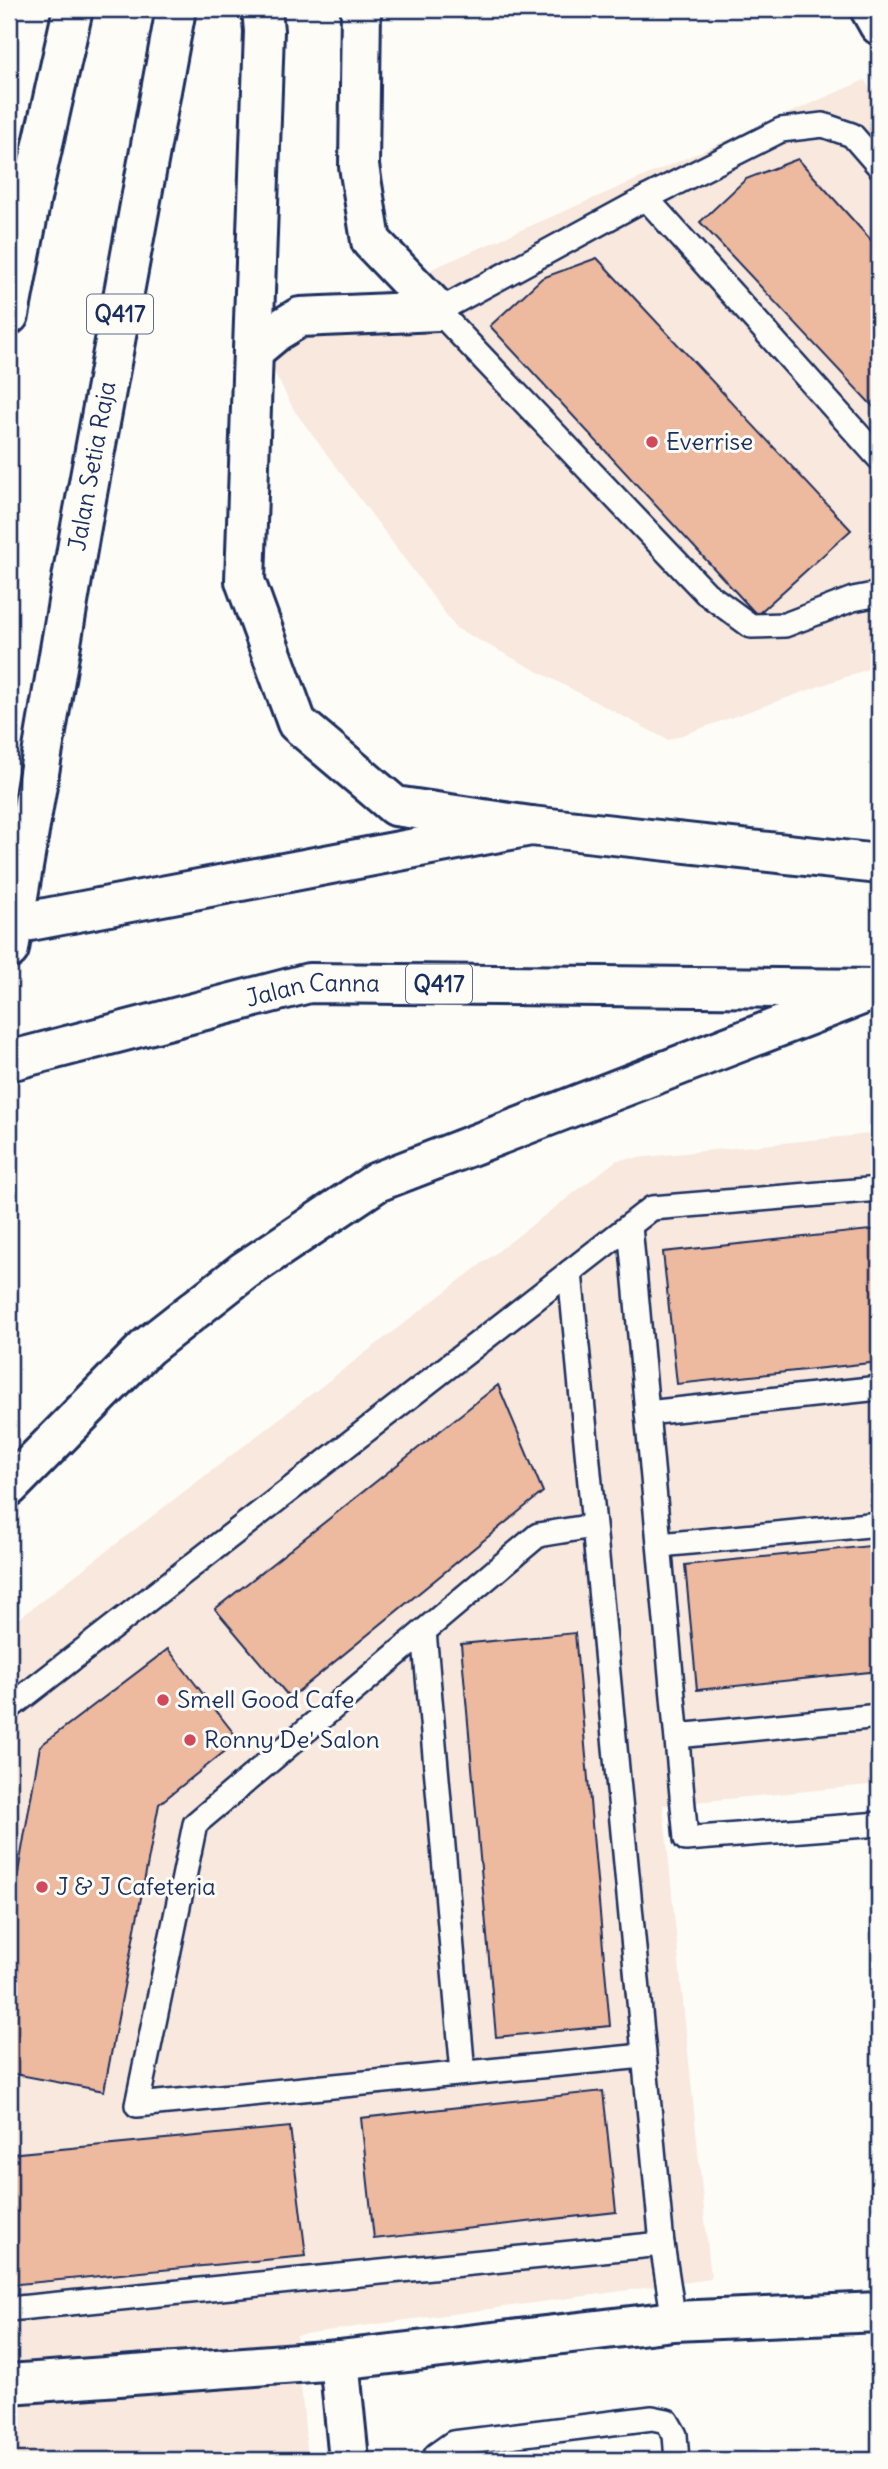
<svg xmlns="http://www.w3.org/2000/svg" width="888" height="2469" font-family="Delius,sans-serif">
<style>
.built{fill:#f8e8dd}
.building{fill:#edb99f;stroke:#1b2f5e;stroke-width:2}
.lines{fill:none;stroke-linecap:round;stroke-linejoin:round}
.lane-casing{stroke:#1b2f5e;stroke-width:28}
.street-casing{stroke:#1b2f5e;stroke-width:44}
.primary-casing{stroke:#1b2f5e;stroke-width:44}
.highway-casing{stroke:#1b2f5e;stroke-width:44}
.lane{stroke:#fdfcf7;stroke-width:23}
.street{stroke:#fdfcf7;stroke-width:38}
.primary{stroke:#fdfcf7;stroke-width:38}
.highway{stroke:#fdfcf7;stroke-width:38}
.poi-dot{fill:#d1495b;stroke:#fdfcf7;stroke-width:2.5}
.labels{text-anchor:middle;stroke-width:6;stroke-linejoin:round;paint-order:stroke}
.shield{fill:#fdfcf7;stroke:#5f6c8c;stroke-width:2}
.shield-label{font-size:23px;font-weight:bold;fill:#1b2f5e}
.poi-label{font-size:24px;fill:#1b2f5e;stroke:#fdfcf7;text-anchor:start}
.street-label{font-size:24px;fill:#1b2f5e;stroke:#fdfcf7}
</style>
<rect width="100%" height="100%" fill="#fdfcf7"/>
<filter id="ink" filterUnits="userSpaceOnUse"><feTurbulence type="fractalNoise" baseFrequency=".0143" numOctaves="2"/><feDisplacementMap in="SourceGraphic" scale="14" xChannelSelector="R" yChannelSelector="G"/><feConvolveMatrix kernelMatrix="1 2 1 2 8 2 1 2 1" color-interpolation-filters="sRGB"/></filter>
<g filter="url(#ink)">
<!-- built -->
<g class="built">
<path d="M865 80 879 109V665L668 740 456 628 294 410 260 344Z"/>
<path d="M879 1133V1784L663 1805 711 2279 296 2335 308 2460H9V1626L617 1160Z"/>
</g>
<!-- building -->
<g class="building">
<path d="M798 159 879 249V413L700 222 746 179Z"/>
<path d="M597 258 851 530 757 615 490 326 542 278Z"/>
<path d="M879 1229V1362L677 1384 663 1252Z"/>
<path d="M498 1385 543 1492 290 1698 215 1609Z"/>
<path d="M879 1545V1671L697 1690 685 1565Z"/>
<path d="M575 1633 610 2026 496 2037 461 1644Z"/>
<path d="M168 1649 239 1740 159 1804 104 2091 9 2073V1924L40 1746Z"/>
<path d="M603 2091 616 2212 374 2239 361 2118Z"/>
<path d="M290 2127 306 2256 9 2285V2154Z"/>
</g>
<g class="lines">
<!-- lane casing -->
<g class="lane-casing">
<g id="lane">
<path d="M879 166 852 135 823 125 781 130 646 198 438 311 706 593 751 626 785 625 853 599 879 594"/>
<path d="M646 198 879 458"/>
<path d="M630 1226 686 1839 879 1824"/>
<path d="M570 1272 662 2244 674 2321"/>
<path d="M647 1413 879 1388"/>
<path d="M593 1526 538 1535 195 1824 137 2105 643 2056"/>
<path d="M660 1545 879 1524"/>
<path d="M424 1631 463 2073"/>
<path d="M9 1708 652 1208 879 1189"/>
<path d="M677 1736 879 1716"/>
<path d="M9 2309 662 2244"/>
<path d="M434 2460 436 2455 453 2443 652 2418 667 2421 675 2435 677 2460"/>
</g>
</g>
<!-- street casing -->
<g class="street-casing">
<g id="street">
<path d="M361 9 359 166 371 241 438 311"/>
<path d="M870 9 879 25"/>
<path d="M253 351 277 331 300 317 438 311"/>
<path d="M339 2360 349 2460"/>
<path d="M9 2384 339 2360 674 2321 879 2312"/>
</g>
</g>
<!-- primary casing -->
<g class="primary-casing">
<path id="primary" d="M9 1487 147 1347 244 1271 377 1182 877 989"/>
</g>
<!-- highway casing -->
<g class="highway-casing">
<g id="highway">
<path d="M262 9 264 31 245 581 297 723 368 783 395 806 531 826"/>
<path d="M9 315 31 198 73 9"/>
<path d="M9 925 531 826 879 864"/>
<path id="s1" d="M9 949 80 532 176 9"/>
<path id="s2" d="M9 1061 309 983 879 989"/>
</g>
</g>
<!-- lane -->
<use href="#lane" class="lane"/>
<!-- street -->
<use href="#street" class="street"/>
<!-- primary -->
<use href="#primary" class="primary"/>
<!-- highway -->
<use href="#highway" class="highway"/>
</g>
</g>
<!-- markers -->
<g class="poi-dot">
<circle cx="652" cy="442" r="7"/>
<circle cx="163" cy="1700" r="7"/>
<circle cx="190" cy="1740" r="7"/>
<circle cx="42" cy="1887" r="7"/>
</g>
<g class="labels">
<!-- shield labels -->
<g class="shield">
<rect x="87" y="294.5" width="66" height="39" rx="5"/>
<rect x="406" y="964.5" width="66" height="39" rx="5"/>
</g>
<g class="shield-label">
<text x="120" y="322">Q417</text>
<text x="439" y="992">Q417</text>
</g>
<!-- poi labels -->
<g class="poi-label">
<text x="666" y="450">Everrise</text>
<text x="177" y="1708">Smell Good Cafe</text>
<text x="204" y="1748">Ronny De' Salon</text>
<text x="56" y="1895">J &amp; J Cafeteria</text>
</g>
<!-- street labels -->
<g class="street-label">
<text dy="8" stroke="none"><textPath href="#s1" startOffset="490">Jalan Setia Raja</textPath></text>
<text dy="8" stroke="none"><textPath href="#s2" startOffset="313">Jalan Canna</textPath></text>
</g>
</g>
<!-- margin -->
<rect width="888" height="2469" fill="none" stroke="#fdfcf7" stroke-width="35"/>
<rect x="18" y="18" width="853" height="2434" fill="none" stroke="#1b2f5e" stroke-width="2.5" filter="url(#ink)"/>
</svg>
